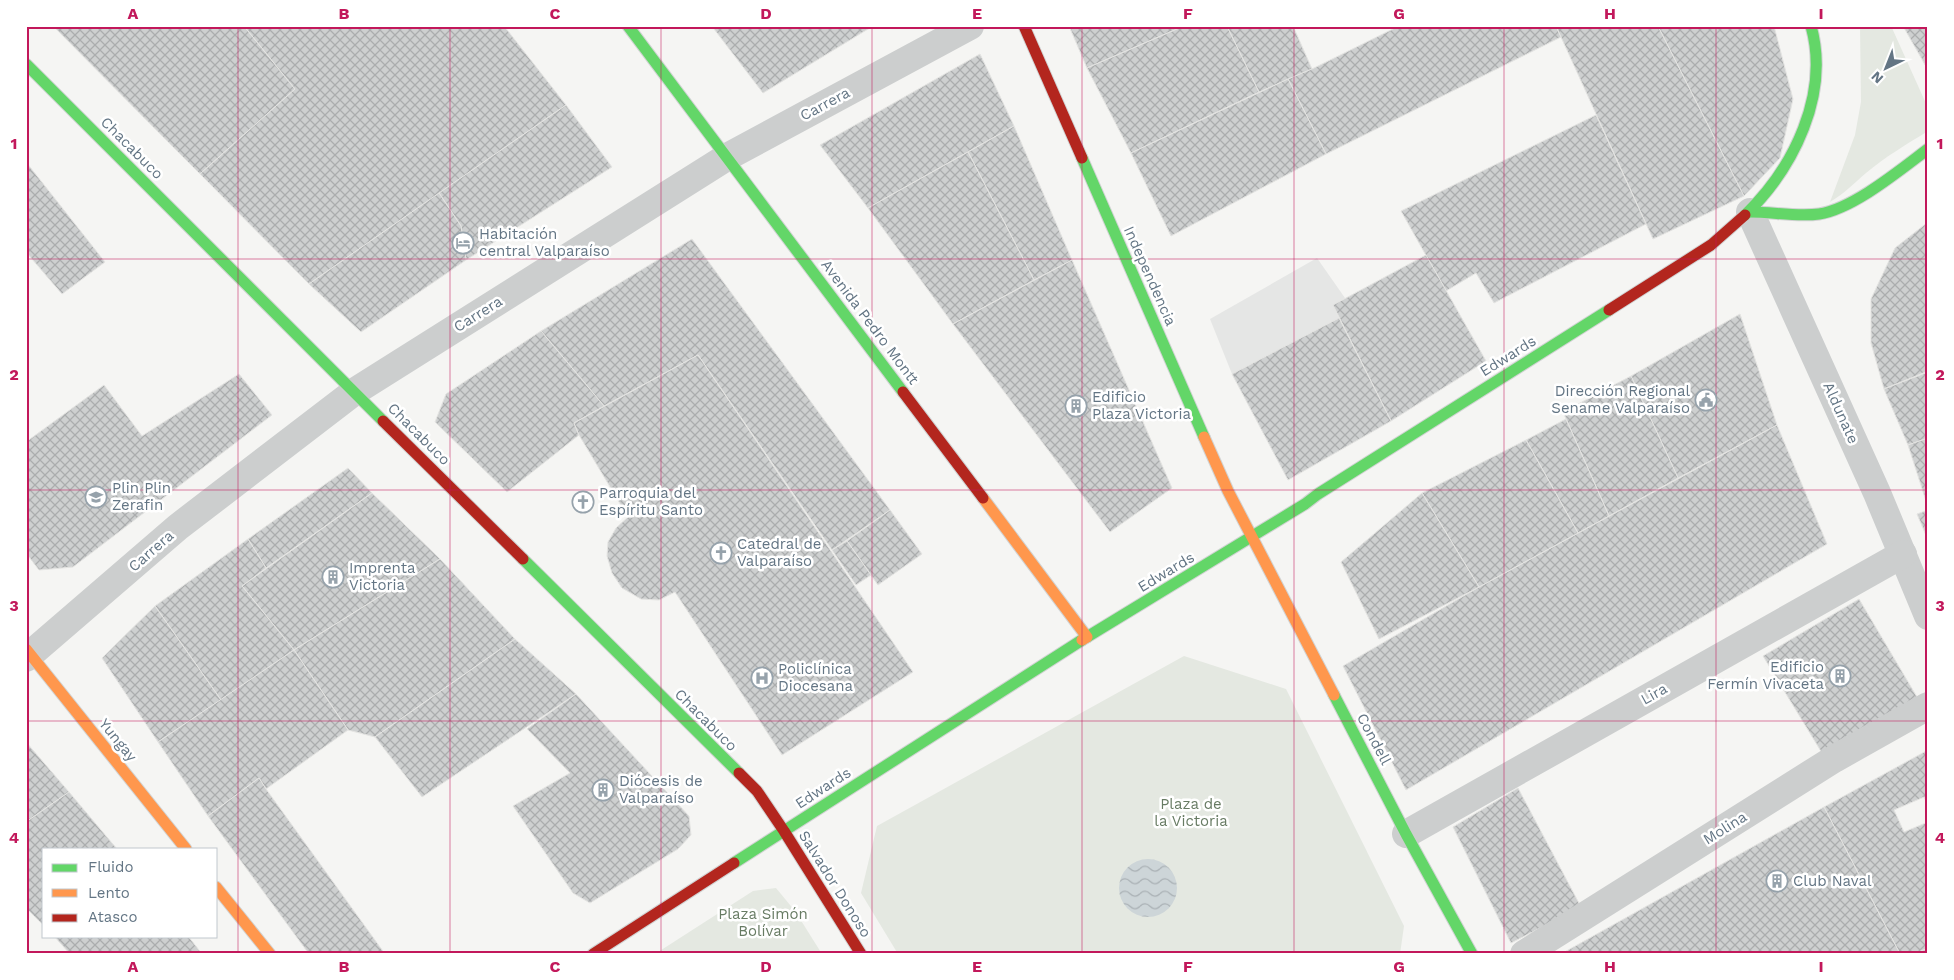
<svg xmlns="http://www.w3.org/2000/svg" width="1954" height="980" font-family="'Work Sans',sans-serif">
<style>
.built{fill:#e5e6e5}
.green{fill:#e4e8e1}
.water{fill:url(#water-waves)}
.building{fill:url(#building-cross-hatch);stroke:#e4e4e2}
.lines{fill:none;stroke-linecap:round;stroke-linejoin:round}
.fast-casing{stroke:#d1d3d3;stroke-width:13}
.slow-casing{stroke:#d1d3d3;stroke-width:13}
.jam-casing{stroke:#d1d3d3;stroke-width:13}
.street{stroke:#cccece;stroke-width:28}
.fast{stroke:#63d668;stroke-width:11}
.slow{stroke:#ff974d;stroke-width:11}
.jam{stroke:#b3261e;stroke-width:11}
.grid{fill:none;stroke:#c2185b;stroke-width:1;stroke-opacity:0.55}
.labels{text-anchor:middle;stroke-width:5;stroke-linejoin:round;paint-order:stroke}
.street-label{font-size:15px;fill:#637584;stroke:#fff}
.poi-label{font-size:15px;fill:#637584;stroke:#fff;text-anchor:start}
.park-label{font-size:15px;fill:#677b63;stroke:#fff}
.neatline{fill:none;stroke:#c2185b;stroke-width:2}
.grid-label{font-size:16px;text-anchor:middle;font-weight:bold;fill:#c2185b}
</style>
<defs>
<pattern id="water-waves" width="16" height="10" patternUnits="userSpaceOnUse" patternTransform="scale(1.25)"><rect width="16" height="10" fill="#cdd5d8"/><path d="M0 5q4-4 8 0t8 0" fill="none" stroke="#aab1b5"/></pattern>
<pattern id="building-cross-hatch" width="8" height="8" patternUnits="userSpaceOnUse" patternTransform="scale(1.25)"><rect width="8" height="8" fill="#ced0d0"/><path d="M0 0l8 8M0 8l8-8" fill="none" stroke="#abadae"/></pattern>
</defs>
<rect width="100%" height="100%" fill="#f5f5f3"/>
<!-- built -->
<path class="built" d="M1317 258 1345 298 1333 305 1339 318 1232 374 1210 319Z"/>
<!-- green -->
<g class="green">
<path d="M1860 26 1892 28 1928 108V131C1907 144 1885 157 1866 173 1854 183 1844 194 1830 202L1855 135 1861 102Z"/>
<path d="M1184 656 1286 689 1404 926 1400 954H898L861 893 877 826Z"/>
<path d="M776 888 795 911 822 954H655L753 891Z"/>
</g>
<!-- water -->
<circle class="water" cx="1148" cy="888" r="29"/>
<!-- building -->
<g class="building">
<path d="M53 26H244L295 89 200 174Z"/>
<path d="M244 26H504L566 105 309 284 200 174 295 89Z"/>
<path d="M719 26H873L763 93 714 29Z"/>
<path d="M1069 26H1184L1087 68Z"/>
<path d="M1184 26H1227L1259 92 1131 153 1087 68Z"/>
<path d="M1227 26H1293L1312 69 1259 92Z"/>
<path d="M1399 26H1556L1561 37 1326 154 1288 79 1312 69Z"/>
<path d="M1556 26H1658L1744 196 1653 239Z"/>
<path d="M1658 26H1774L1793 99 1780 158 1744 196Z"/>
<path d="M1903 26H1928V70Z"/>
<path d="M980 54 1014 126 868 208 820 145Z"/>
<path d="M1288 79 1326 154 1171 236 1131 153Z"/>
<path d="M566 105 612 167 466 260 461 226 439 193Z"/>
<path d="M1596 115 1646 224 1494 303 1476 273 1446 291 1401 211Z"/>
<path d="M1014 126 1072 260 1034 280 968 152Z"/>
<path d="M968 152 1034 280 953 324 868 208Z"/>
<path d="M26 162 105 262 62 294 26 252Z"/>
<path d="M439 193 461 226 466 260 361 332 309 284Z"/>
<path d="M1928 222V371L1884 389 1871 343V299L1895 248Z"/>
<path d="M692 239 890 510 832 550 698 355 604 406 541 331Z"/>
<path d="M1426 255 1486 361 1391 421 1333 305Z"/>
<path d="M1072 260 1172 488 1110 532 953 324Z"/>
<path d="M1740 314 1777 425 1678 478 1631 376Z"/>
<path d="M1339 318 1391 421 1288 480 1232 374Z"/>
<path d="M541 331 604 406 574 423 579 435 507 492 435 422 446 394Z"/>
<path d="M698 355 913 672 782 755 675 592 659 600 641 599 622 588 612 573 607 556 608 542 616 528 628 517 579 435 574 423Z"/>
<path d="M1928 372V438L1908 445 1884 389Z"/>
<path d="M239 374 272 415 73 567 39 570 26 553V442L104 385 142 436Z"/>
<path d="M1631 376 1678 478 1609 516 1563 412Z"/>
<path d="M1566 419 1609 516 1578 533 1526 440Z"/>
<path d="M1777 425 1827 544 1406 790 1343 666 1479 587Z"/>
<path d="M1928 438V507L1908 445Z"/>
<path d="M1526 440 1578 533 1479 587 1422 493Z"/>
<path d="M348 468 372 493 266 568 248 539Z"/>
<path d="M372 493 440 559 294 650 242 586Z"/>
<path d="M1422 493 1479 587 1379 639 1341 562Z"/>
<path d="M890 510 922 554 878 585 847 541Z"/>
<path d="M1928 510V540L1917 514Z"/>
<path d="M248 539 266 568 242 586 294 650 221 700 155 606Z"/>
<path d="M847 541 871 575 856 585 832 550Z"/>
<path d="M440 559 515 639 375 737 348 730 294 650Z"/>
<path d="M1859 599 1917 697 1822 753 1763 656Z"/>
<path d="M155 606 221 700 158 742 102 658Z"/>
<path d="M515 639 576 694 422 797 375 737Z"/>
<path d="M294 650 348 730 266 789 259 778 208 816 158 742Z"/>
<path d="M576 694 689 816 691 835 678 849 590 903 573 893 513 806 570 773 527 729Z"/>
<path d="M26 742 69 792 26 822Z"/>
<path d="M1928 750V805L1924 797 1894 810 1904 832 1928 822V948L1914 954H1900L1824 807Z"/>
<path d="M259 778 266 789 385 954H309L208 816Z"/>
<path d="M1518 788 1581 907 1511 943 1453 827Z"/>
<path d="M69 792 117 849H44V926L26 908V822Z"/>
<path d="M1824 807 1900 954H1561Z"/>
<path d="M54 936H188L202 954H70Z"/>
<path d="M1928 948V954H1914Z"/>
</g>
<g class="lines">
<!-- fast casing -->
<g class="fast-casing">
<g id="fast">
<path d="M628 26 903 392"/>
<path d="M26 64 383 421"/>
<path d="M1082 158 1204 437"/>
<path d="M1750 212C1773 212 1797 217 1819 214 1853 209 1900 170 1928 149"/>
<path d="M1745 215C1794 168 1830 94 1811 26"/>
<path d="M523 559 739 773"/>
<path d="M1087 637 1305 504 1318 494 1609 310"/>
<path d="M1334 695 1406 834 1472 954"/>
<path d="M734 863 1082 640"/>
</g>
</g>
<!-- slow casing -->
<g class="slow-casing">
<g id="slow">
<path d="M1204 437 1228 491 1334 695"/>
<path d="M983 498 1087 637 1082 640"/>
<path d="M26 649 186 849"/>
<path d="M216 887 270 954"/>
</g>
</g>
<!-- jam casing -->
<g class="jam-casing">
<g id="jam">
<path d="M1024 26 1082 158"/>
<path d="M1609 310 1711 245 1745 215"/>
<path d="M903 392 983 498"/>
<path d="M383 421 523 559"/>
<path d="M739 773 757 791 784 831 861 954"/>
<path d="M593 954 734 863"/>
</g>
</g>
<!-- street -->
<g class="street">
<path d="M1750 212 1877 493 1928 616"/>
<path d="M26 658 178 527 354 392 727 157 970 26"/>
<path d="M1406 834 1903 554"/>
<path d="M1524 954 1834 759 1928 706"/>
</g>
<!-- fast -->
<use href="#fast" class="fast"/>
<!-- slow -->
<use href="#slow" class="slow"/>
<!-- jam -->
<use href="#jam" class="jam"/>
</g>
<!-- grid -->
<path class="grid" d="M238 26V954M450 26V954M661 26V954M872 26V954M1082 26V954M1294 26V954M1504 26V954M1716 26V954M26 259H1928M26 490H1928M26 721H1928"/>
<!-- icons -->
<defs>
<g id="hotel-ring" transform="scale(1.125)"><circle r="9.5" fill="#fff" stroke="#96a2ab" stroke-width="1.5"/><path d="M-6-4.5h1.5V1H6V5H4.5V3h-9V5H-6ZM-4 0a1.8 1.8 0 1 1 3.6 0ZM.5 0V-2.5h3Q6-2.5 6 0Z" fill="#96a2ab"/></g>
<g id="civic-ring" transform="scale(1.125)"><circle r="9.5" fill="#fff" stroke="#96a2ab" stroke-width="1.5"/><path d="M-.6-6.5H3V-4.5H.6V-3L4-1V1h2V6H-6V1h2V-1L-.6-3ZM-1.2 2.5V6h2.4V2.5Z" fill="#96a2ab"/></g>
<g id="building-ring" transform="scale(1.125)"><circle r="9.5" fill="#fff" stroke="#96a2ab" stroke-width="1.5"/><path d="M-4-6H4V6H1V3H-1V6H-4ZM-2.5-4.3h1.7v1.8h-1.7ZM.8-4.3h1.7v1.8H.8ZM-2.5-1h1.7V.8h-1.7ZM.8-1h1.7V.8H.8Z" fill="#96a2ab"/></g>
<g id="school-ring" transform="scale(1.125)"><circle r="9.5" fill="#fff" stroke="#96a2ab" stroke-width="1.5"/><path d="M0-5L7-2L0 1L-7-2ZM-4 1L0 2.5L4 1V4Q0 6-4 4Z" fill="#96a2ab"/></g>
<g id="church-ring" transform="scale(1.125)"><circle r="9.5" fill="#fff" stroke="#96a2ab" stroke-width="1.5"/><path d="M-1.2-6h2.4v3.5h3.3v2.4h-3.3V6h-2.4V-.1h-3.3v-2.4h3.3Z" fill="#96a2ab"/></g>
<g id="hospital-ring" transform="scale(1.125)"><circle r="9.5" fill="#fff" stroke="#96a2ab" stroke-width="1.5"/><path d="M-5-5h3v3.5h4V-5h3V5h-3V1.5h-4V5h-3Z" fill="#96a2ab"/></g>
</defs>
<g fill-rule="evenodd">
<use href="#hotel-ring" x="463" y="243"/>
<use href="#civic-ring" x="1706" y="400"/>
<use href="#building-ring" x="1076" y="406"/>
<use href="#school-ring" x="96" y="497"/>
<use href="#church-ring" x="583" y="502"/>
<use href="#church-ring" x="721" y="553"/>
<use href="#building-ring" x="333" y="577"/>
<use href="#building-ring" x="1840" y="676"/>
<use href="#hospital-ring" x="762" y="678"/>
<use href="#building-ring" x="603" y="790"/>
<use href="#building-ring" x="1777" y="881"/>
</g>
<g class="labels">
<!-- street labels -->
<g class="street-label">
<text transform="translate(825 104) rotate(-28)" y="5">Carrera</text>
<text transform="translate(132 148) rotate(45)" y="5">Chacabuco</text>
<text transform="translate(1150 276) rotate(66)" y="5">Independencia</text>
<text transform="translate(478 314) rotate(-32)" y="5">Carrera</text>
<text transform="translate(870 322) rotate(53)" y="5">Avenida Pedro Montt</text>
<text transform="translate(1508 356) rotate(-32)" y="5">Edwards</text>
<text transform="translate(1841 413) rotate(66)" y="5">Aldunate</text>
<text transform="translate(419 434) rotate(45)" y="5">Chacabuco</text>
<text transform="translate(151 551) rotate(-41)" y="5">Carrera</text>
<text transform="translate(1166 572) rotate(-31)" y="5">Edwards</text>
<text transform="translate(1654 694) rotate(-29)" y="5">Lira</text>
<text transform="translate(706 720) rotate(45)" y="5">Chacabuco</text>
<text transform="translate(1374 739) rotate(62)" y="5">Condell</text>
<text transform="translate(118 740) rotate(51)" y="5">Yungay</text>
<text transform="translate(823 788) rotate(-33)" y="5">Edwards</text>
<text transform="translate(1725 828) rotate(-32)" y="5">Molina</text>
<text transform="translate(835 884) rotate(58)" y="5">Salvador Donoso</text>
</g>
<!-- poi labels -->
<g class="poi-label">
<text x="479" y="239">Habitación<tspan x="479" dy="17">central Valparaíso</tspan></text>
<text x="1690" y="396" text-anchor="end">Dirección Regional<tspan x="1690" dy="17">Sename Valparaíso</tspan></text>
<text x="1092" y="402">Edificio<tspan x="1092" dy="17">Plaza Victoria</tspan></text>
<text x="112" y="493">Plin Plin<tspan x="112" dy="17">Zerafin</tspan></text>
<text x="599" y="498">Parroquia del<tspan x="599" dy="17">Espíritu Santo</tspan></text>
<text x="737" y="549">Catedral de<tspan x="737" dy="17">Valparaíso</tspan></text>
<text x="349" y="573">Imprenta<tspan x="349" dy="17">Victoria</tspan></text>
<text x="1824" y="672" text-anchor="end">Edificio<tspan x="1824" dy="17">Fermín Vivaceta</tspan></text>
<text x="778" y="674">Policlínica<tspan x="778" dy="17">Diocesana</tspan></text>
<text x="619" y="786">Diócesis de<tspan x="619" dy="17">Valparaíso</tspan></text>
<text x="1793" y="886">Club Naval</text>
</g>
<!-- park labels -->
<g class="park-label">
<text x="1191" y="809">Plaza de<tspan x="1191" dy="17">la Victoria</tspan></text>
<text x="763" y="919">Plaza Simón<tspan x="763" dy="17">Bolívar</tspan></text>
</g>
</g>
<!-- border -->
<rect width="1954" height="980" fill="none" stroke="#ffffff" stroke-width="55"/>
<!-- legend -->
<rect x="42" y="848" width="175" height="90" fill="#ffffff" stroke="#c1c8ce"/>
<rect x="52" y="864" width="25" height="8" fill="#63d668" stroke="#c1c8ce"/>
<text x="88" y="872" font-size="15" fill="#637584">Fluido</text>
<rect x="52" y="889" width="25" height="8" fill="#ff974d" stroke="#c1c8ce"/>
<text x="88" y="898" font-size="15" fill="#637584">Lento</text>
<rect x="52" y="914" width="25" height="8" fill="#b3261e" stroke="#c1c8ce"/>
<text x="88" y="922" font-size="15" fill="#637584">Atasco</text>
<!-- north arrow -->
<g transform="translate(1886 68) rotate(223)" stroke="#ffffff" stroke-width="4" paint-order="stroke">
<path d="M0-4L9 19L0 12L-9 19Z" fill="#637584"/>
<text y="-8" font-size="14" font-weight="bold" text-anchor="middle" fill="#637584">N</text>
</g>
<rect x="28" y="28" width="1898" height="924" class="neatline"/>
<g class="grid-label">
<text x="133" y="19">A</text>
<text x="344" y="19">B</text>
<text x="555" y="19">C</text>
<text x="766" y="19">D</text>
<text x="977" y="19">E</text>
<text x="1188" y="19">F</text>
<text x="1399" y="19">G</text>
<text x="1610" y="19">H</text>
<text x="1821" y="19">I</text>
<text x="14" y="149">1</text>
<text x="1940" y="149">1</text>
<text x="14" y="380">2</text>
<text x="1940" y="380">2</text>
<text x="14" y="611">3</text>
<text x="1940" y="611">3</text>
<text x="14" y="843">4</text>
<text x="1940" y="843">4</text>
<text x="133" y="972">A</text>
<text x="344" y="972">B</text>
<text x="555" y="972">C</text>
<text x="766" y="972">D</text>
<text x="977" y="972">E</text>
<text x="1188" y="972">F</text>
<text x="1399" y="972">G</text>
<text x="1610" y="972">H</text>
<text x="1821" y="972">I</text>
</g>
</svg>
